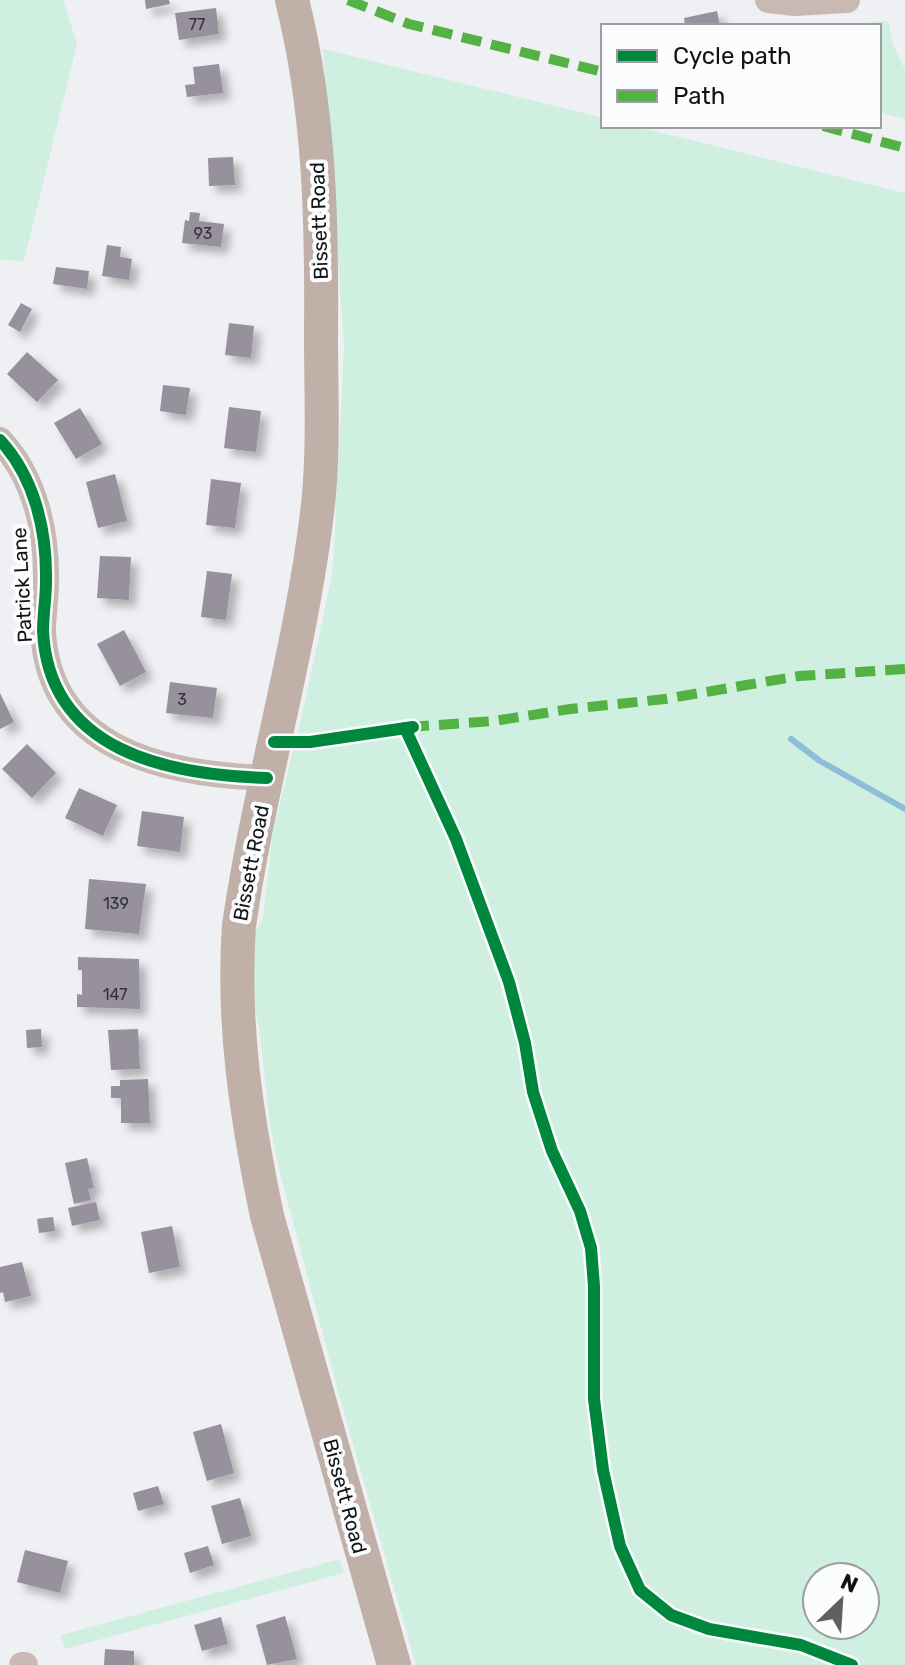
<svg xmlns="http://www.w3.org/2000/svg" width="905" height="1665" font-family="Rubik,sans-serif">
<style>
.green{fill:#cfefe1;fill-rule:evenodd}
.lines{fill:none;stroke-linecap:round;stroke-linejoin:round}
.stream{stroke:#8dbdd9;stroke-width:6}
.building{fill:#96919c;filter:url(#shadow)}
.minor{stroke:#c8bab2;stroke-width:26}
.major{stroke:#c0b0a8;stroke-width:34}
.quiet{stroke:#54b144;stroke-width:10;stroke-dasharray:20 10;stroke-linecap:butt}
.cycleway-casing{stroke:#fbfcfe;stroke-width:17}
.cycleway{stroke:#00873e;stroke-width:12}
.labels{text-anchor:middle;stroke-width:8;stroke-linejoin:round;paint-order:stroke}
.number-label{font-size:16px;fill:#323236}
.street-label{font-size:20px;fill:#111214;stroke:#fbfcfe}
</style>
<defs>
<filter id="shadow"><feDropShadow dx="7" dy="7" stdDeviation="4" flood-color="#0004"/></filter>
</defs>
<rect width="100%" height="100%" fill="#eef0f3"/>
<!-- green -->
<g class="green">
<path d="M0 0H63L77 44 24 261 0 260Z"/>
<path d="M888 21 893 44 905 70V119L879 112V26H822Z"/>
<path d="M323 49 603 118V126H634L905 193V1665H416L338 1391 280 1173 270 1125 259 1028 243 952 263 919 273 831 306 698 333 569 344 346ZM817 1577H865V1625H817Z"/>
<path d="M340 1559 344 1573 65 1649 61 1635Z"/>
</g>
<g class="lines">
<!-- stream -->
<path class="stream" d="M791 739 820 761 905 809"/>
</g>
<!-- building -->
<g class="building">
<path d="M145 0H169L170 4 146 9Z"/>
<path d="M216 8 219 34 179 40 175 13Z"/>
<path d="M717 11 720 26H685L684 18Z"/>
<path d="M219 64 223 93 187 97 185 85 195 84 193 67Z"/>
<path d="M233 157 235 185 209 186 208 158Z"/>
<path d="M190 212 200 213 199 221 224 224 221 247 182 243 185 220 189 221Z"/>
<path d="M107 245 121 247 120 257 132 259 129 280 102 276Z"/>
<path d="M56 267 89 271 87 289 53 284Z"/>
<path d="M21 303 32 309 20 332 8 325Z"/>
<path d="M229 323 254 326 251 358 225 355Z"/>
<path d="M27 352 58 380 37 402 7 374Z"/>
<path d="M163 385 190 388 186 415 160 411Z"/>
<path d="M229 407 261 411 256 452 224 448Z"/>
<path d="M80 408 102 444 76 459 54 423Z"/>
<path d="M115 474 127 521 98 528 86 482Z"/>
<path d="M211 479 241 483 235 528 206 525Z"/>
<path d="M100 556 131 557 129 600 97 598Z"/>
<path d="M207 571 232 574 226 620 201 617Z"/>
<path d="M124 630 146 672 120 686 97 644Z"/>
<path d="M170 682 217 688 213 718 166 713Z"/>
<path d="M0 693 14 722 0 729Z"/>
<path d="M27 744 56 773 32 798 2 769Z"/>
<path d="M79 788 117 805 103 836 65 818Z"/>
<path d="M142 811 184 817 180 852 137 846Z"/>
<path d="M89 879 146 884 139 934 85 929Z"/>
<path d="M78 957 139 959 140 1009 77 1007V994L82 995V970H78Z"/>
<path d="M41 1029 42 1047 27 1048 26 1030Z"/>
<path d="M138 1029 140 1069 111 1070 108 1030Z"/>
<path d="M148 1079 150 1123H121V1098H111V1086H120V1080Z"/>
<path d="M87 1158 94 1188 88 1189 91 1200 74 1204 65 1163Z"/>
<path d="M96 1202 100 1220 72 1226 68 1208Z"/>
<path d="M53 1217 55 1231 39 1233 37 1219Z"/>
<path d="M172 1226 180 1267 149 1273 141 1232Z"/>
<path d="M22 1262 31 1296 5 1302 3 1292 0 1293V1267Z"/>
<path d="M221 1424 234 1473 207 1481 193 1432Z"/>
<path d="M158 1486 164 1504 138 1511 133 1493Z"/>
<path d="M240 1498 251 1536 222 1544 211 1506Z"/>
<path d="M208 1546 214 1565 190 1573 184 1553Z"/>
<path d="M25 1550 68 1561 60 1593 17 1582Z"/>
<path d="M285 1616 297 1659 267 1665 256 1625Z"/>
<path d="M221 1617 228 1644 202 1651 194 1625Z"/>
<path d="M105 1649 134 1651V1665H104Z"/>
</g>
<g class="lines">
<!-- minor -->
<g class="minor">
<path d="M768 0 795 3 847 0"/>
<path d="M0 440C35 478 47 531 46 582 46 598 43 615 43 631 49 752 169 775 267 778"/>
<path d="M22 1665H25"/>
</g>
<!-- major -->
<path class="major" d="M292 0C320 111 322 222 321 336 321 392 324 448 318 505 302 647 259 785 239 926 232 1025 247 1120 267 1216L394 1665"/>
<!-- quiet -->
<g class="quiet">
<path d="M348 0 409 24 603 72"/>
<path d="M823 126 905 148"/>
<path d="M409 727 494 721 570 709 665 699 799 676 905 669"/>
</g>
<!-- cycleway casing -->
<g class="cycleway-casing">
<g id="cycleway">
<path d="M0 440C35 478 47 531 46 582 46 598 43 615 43 631 49 752 169 775 267 778"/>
<path d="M405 728 456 839 509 982 525 1043 533 1092 552 1151 580 1211 591 1248 594 1286V1399L603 1470 620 1546 640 1590 671 1615 709 1629 801 1645 852 1665"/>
<path d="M274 742H310L413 727"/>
</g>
</g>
<!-- cycleway -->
<use href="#cycleway" class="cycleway"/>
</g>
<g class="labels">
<!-- number labels -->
<g class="number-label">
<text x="197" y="30">77</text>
<text x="203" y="239">93</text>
<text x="182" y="705">3</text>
<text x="116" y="909">139</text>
<text x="115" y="1000">147</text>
</g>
<!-- street labels -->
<g class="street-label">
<text transform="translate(319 221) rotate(-92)" y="7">Bissett Road</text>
<text transform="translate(22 585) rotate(-93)" y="7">Patrick Lane</text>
<text transform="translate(251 863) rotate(-79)" y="7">Bissett Road</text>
<text transform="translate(345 1496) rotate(75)" y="7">Bissett Road</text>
</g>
</g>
<!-- legend -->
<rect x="601" y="24" width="280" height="104" fill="#fbfcfe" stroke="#9d9ea0" stroke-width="2"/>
<rect x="617" y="50" width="40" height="12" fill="#00873e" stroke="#9d9ea0" stroke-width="2"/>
<text x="673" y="64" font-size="24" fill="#111214">Cycle path</text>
<rect x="617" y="90" width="40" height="12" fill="#54b144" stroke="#9d9ea0" stroke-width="2"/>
<text x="673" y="104" font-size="24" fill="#111214">Path</text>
<!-- north arrow -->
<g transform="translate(841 1601) rotate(25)"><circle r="38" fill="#fbfcfe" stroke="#9d9ea0" stroke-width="2"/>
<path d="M0-6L14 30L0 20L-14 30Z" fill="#5e6062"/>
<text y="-12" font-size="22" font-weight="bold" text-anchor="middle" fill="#111214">N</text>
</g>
</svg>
